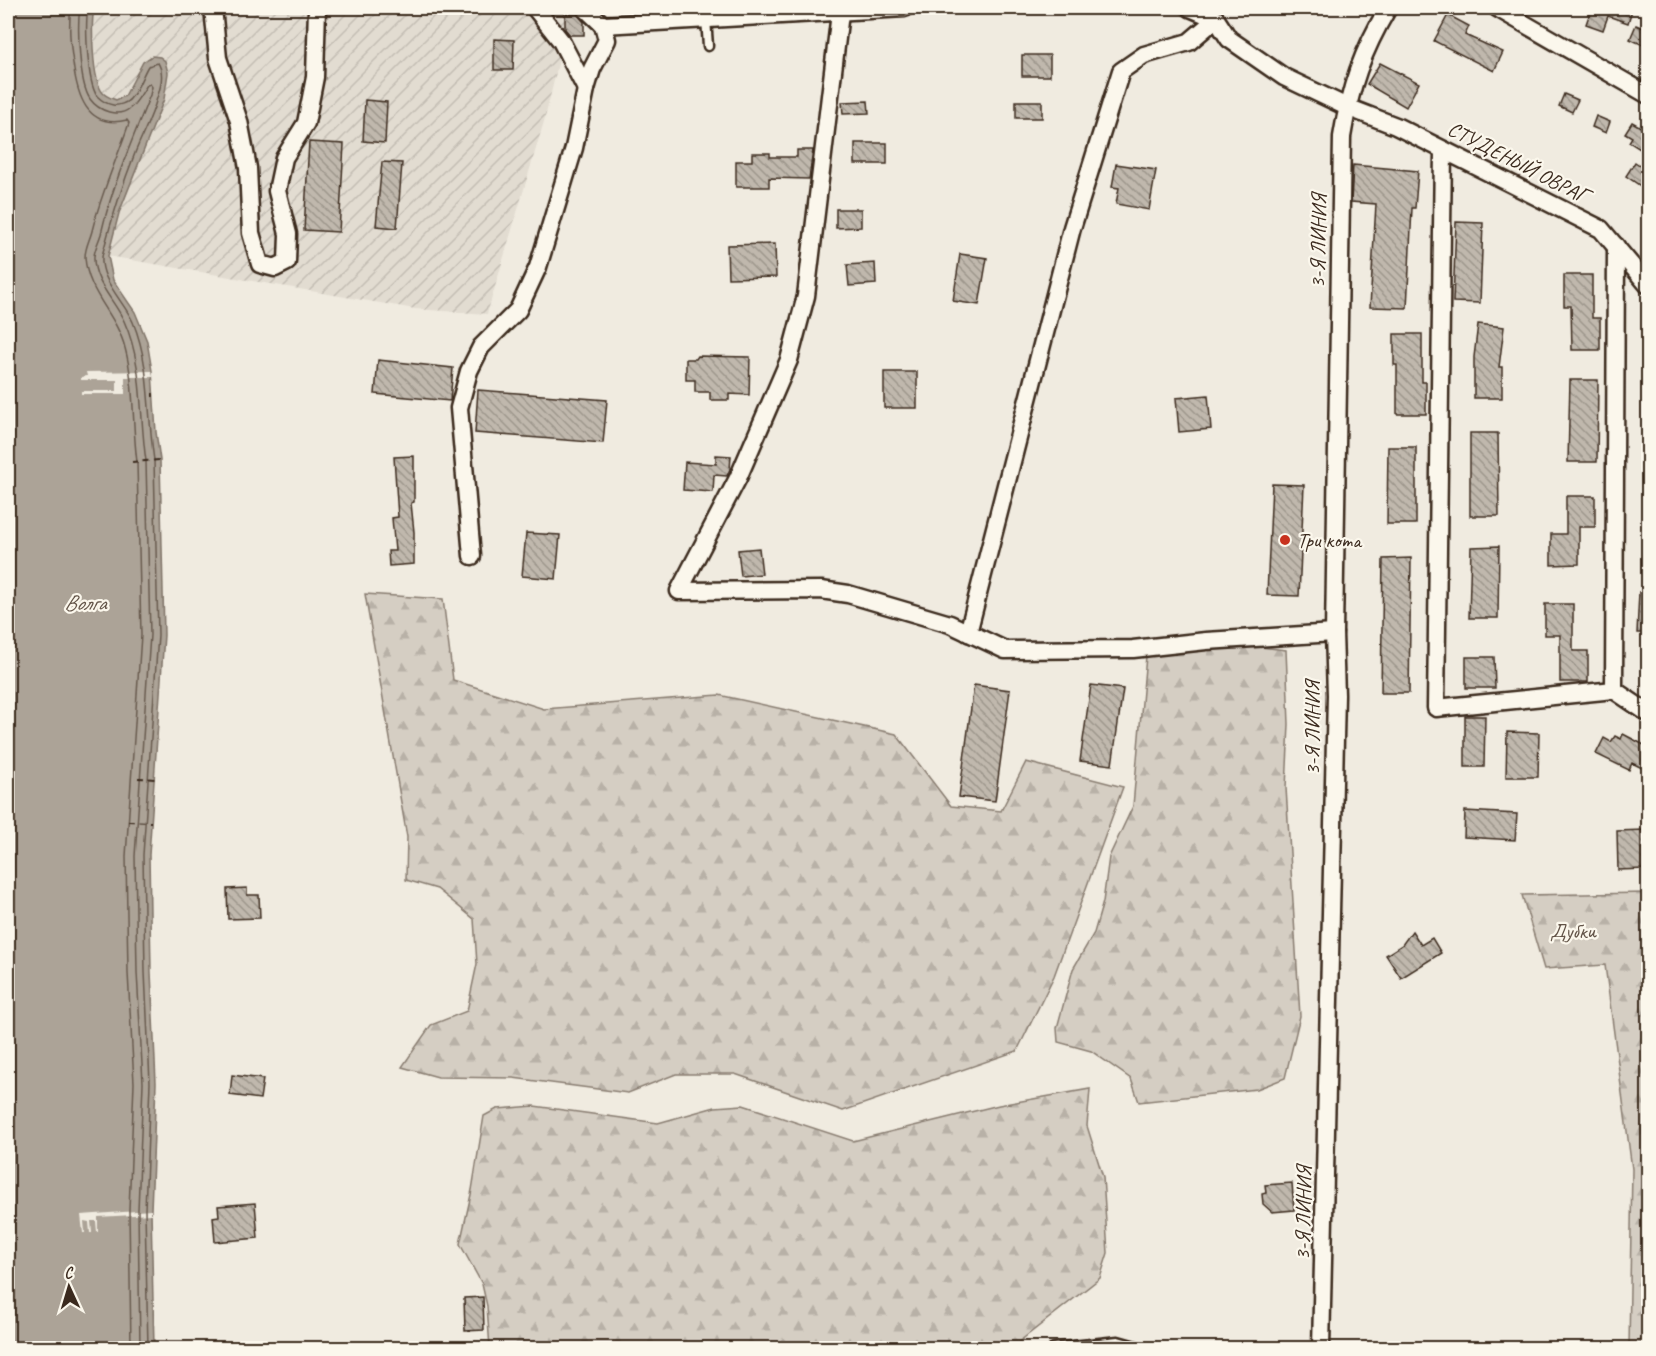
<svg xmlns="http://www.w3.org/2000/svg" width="1656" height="1356" font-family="Caveat,sans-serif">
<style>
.industrial{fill:url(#industrial-furrows)}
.forest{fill:url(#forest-firs);stroke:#887c70;stroke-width:1.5}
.water{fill:#aca397;stroke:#7f7367;stroke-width:1.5}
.pier{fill:#f0ebe0}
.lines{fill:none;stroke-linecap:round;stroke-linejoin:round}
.shore{stroke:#685a4e;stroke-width:1.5}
.building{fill:url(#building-back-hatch);stroke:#3b2a1e;stroke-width:1.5}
.service-casing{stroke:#3b2a1e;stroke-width:13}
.minor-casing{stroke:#3b2a1e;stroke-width:21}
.path{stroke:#3b2a1e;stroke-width:2;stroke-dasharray:6 4.5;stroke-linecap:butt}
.service{stroke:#fbf7ec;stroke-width:8}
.minor{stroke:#fbf7ec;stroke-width:16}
.poi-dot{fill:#c8321e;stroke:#fbf7ec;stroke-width:2}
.labels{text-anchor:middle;stroke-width:4.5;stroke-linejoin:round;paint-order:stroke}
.street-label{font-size:21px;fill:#3b2a1e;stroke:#fbf7ec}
.poi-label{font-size:21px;fill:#3b2a1e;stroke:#fbf7ec;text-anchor:start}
.park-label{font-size:21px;fill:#625347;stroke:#fbf7ec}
.water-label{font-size:22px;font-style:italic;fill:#635448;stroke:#fbf7ec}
</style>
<defs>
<pattern id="industrial-furrows" width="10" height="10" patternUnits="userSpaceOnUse" patternTransform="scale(1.5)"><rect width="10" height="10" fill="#e2dcd1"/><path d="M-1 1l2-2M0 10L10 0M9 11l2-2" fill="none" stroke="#c3bdb3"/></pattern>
<pattern id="forest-firs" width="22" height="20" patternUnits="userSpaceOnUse" patternTransform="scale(1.5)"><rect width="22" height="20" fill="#d5cec3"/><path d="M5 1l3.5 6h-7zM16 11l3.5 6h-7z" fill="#b8b1a7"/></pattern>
<pattern id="building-back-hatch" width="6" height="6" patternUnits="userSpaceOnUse" patternTransform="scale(1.5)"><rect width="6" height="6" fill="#c0b8ad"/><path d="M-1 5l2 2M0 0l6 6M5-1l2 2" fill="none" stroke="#9d968c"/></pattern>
</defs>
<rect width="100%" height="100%" fill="#f0ebe0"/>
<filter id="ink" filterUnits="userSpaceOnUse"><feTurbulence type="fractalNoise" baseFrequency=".0167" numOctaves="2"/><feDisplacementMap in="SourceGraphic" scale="12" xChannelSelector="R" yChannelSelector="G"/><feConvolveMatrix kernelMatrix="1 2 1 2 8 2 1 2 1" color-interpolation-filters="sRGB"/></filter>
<g filter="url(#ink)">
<!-- industrial -->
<path class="industrial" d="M94 8H565V35L545 118 487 314 415 309 108 256 119 213 164 99 143 62 125 96 116 100 101 92 98 82 93 43 92 21Z"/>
<!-- forest -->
<g class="forest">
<path d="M365 594 443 599 453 680 544 709 719 695 896 734 951 806 1001 811 1026 762 1123 787 1054 976 1017 1051 843 1111 735 1074H676L628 1093 513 1078 438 1077 402 1067 431 1025 467 1011 477 964 474 919 437 889 406 880 407 837Z"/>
<path d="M1252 646 1286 650 1289 724 1286 788 1300 1016 1285 1078 1257 1089 1139 1102 1131 1079 1091 1051 1058 1042 1057 1028 1073 969 1094 933 1103 902 1109 857 1133 806 1146 656 1195 647Z"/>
<path d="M1648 893V1348H1629L1632 1169 1605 965 1544 969 1522 895Z"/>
<path d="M1090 1089 1087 1126 1103 1177 1108 1253 1100 1278 1011 1348H490L487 1306 482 1284 460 1244 472 1190 484 1116 497 1109 534 1106 658 1123 715 1107 743 1105 853 1141 999 1105Z"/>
</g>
<!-- water -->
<path class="water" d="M8 8H94C91 24 92 81 103 93 107 97 111 98 116 100L125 96 143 62 152 56 160 57 165 61 168 73 164 99 119 213 108 256 113 280 135 312 147 341 152 371 156 432 160 460 164 635 149 855 151 972 156 1083 151 1210 154 1348H8Z"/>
<!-- pier -->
<g class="pier">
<path d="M152 371 153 377H125V394H81V391H117V380H81V377L87 376 86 372Z"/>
<path d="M151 1210V1214L98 1217V1232H97L96 1221H91L92 1233H90L89 1222 84 1221 85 1233H83L81 1215Z"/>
</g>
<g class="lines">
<!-- shore -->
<g class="shore">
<path d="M71 8C68 26 70 44 73 63 77 94 86 130 127 120L129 123C117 159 101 193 92 231 90 239 85 248 85 257 87 293 117 315 125 348 135 385 132 424 137 462L141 635 126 856 128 973 134 1083 129 1210 131 1348"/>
<path d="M80 8C77 27 79 83 90 99 95 106 102 110 109 112 130 118 138 99 147 85L150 84 152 87 150 95C132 141 112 186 101 234 99 241 95 248 94 256 93 282 114 299 124 321 144 365 139 414 146 461L150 635 135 856 137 972 143 1083 138 1210 140 1348"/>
<path d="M88 8C85 25 87 82 97 96 101 100 107 104 113 105 118 106 127 103 130 99 138 90 142 76 148 66L158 63C164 72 161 87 157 98 152 117 142 135 135 153 122 186 112 218 103 252 96 277 124 301 133 322 151 366 147 414 154 460L158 635 143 855 145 972 150 1083 145 1210 148 1348"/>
</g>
</g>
<!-- building -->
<g class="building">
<path d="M1588 8H1626L1632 10 1628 23 1608 16 1603 30 1586 24 1591 10Z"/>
<path d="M565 14H577L584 22V35H570L565 29Z"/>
<path d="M1448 15 1469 26 1465 35 1503 52 1494 71 1434 41Z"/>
<path d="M1636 25 1648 30V47L1630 39Z"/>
<path d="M494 39 514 40 513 70H494Z"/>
<rect x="1022" y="55" width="28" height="21"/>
<path d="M1380 63 1419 83 1406 107 1367 84Z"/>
<path d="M1564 94 1578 100 1572 112 1559 106Z"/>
<path d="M365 100 387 102 385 143 363 141Z"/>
<path d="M868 101 869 113 843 114 842 102Z"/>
<rect x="1016" y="101" width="26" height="17"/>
<path d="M1596 116 1610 122 1606 133 1592 127Z"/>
<path d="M1632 122 1648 131V135L1640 149 1629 142 1632 137 1625 133Z"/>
<path d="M309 142 344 144 339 232 304 230Z"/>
<rect x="855" y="143" width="32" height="21"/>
<path d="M797 150H813L809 179 769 178V187H736V161H752V153H770V157H797Z"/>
<path d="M382 162 402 163 397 228 376 226Z"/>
<path d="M1635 162 1648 171V191L1626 176Z"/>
<path d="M1116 164 1156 170 1149 210 1116 204 1119 188 1112 187Z"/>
<path d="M1353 165 1418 171 1415 208H1412L1407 308 1370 307 1376 204 1351 202Z"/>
<path d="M836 209H861V227L836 228Z"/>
<path d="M1456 222 1483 223 1480 303 1453 302Z"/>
<path d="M775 244 776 277 728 278 727 245Z"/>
<path d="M960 254 987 258 979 305 953 301Z"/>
<path d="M875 263 876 284 849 286 847 265Z"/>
<path d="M1564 275H1592V318H1600V350H1572L1571 306H1564Z"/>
<path d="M1478 324 1504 327 1499 367H1502V398H1474V357Z"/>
<path d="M1394 334H1422V382H1426V414H1397V365H1394Z"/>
<path d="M698 356 750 357 749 395 729 394V400H710V392H695V380H686V359H696Z"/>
<path d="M378 360 453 368 450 401 375 394Z"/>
<rect x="884" y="372" width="33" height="36"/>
<path d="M1570 380H1598L1597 462H1568Z"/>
<path d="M478 390 607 400 603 443 475 433Z"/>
<path d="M1208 395 1211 429 1179 432 1176 398Z"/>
<path d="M1470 433H1498L1499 516H1470Z"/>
<path d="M1388 447H1416V524H1387Z"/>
<path d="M716 455 731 456 730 469 727 476 714 475 713 492 683 490 685 462 716 464Z"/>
<path d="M414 456V502L411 503 414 532V564L389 566 388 551H395L392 518 398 517 394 457Z"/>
<path d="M1272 484 1304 485 1299 596 1267 595Z"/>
<path d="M1566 496H1595V527H1579V564L1551 565V534H1566Z"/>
<path d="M526 533 560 535 556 579 522 576Z"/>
<path d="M1499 546 1498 618H1469L1471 547Z"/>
<path d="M759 548 762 574 741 576 738 550Z"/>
<path d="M1411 558 1409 693H1381L1383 559Z"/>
<path d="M1639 592 1648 593V633H1637Z"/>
<path d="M1545 604H1573V651H1588V682H1560V635H1545Z"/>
<path d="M1466 657H1494L1495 688H1466Z"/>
<path d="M974 685 1010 690 995 801 959 797Z"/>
<path d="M1091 685 1123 689 1112 765 1080 761Z"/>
<path d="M1465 716H1485L1484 767H1465Z"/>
<path d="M1507 732 1539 733 1538 777H1506Z"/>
<path d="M1623 734 1648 747V771L1632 763 1629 770 1596 754 1604 738 1611 742 1615 736 1621 739Z"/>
<path d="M1465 811 1517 814 1515 840 1464 837Z"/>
<path d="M1644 830 1645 869 1618 870 1617 831Z"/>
<path d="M247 888V895H259L260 918 228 919 227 889Z"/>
<path d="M1412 931 1421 945 1432 938 1441 953 1401 978 1386 955 1402 945Z"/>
<path d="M232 1075 263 1079 260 1099 230 1095Z"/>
<path d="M1292 1183 1294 1210 1272 1212 1263 1204 1262 1194 1266 1193 1265 1185Z"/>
<path d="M255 1203 258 1238 215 1242 213 1217 219 1216 218 1206Z"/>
<path d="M483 1297 484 1330 465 1331 464 1298Z"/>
</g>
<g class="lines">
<!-- service casing -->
<g class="service-casing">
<g id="service">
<path d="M706 19 708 46"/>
<path d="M1054 1348 1118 1341 1143 1348"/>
</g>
</g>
<!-- minor casing -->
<g class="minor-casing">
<g id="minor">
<path d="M213 8 218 58 239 121 248 168 251 233 260 264 275 268 287 262 288 234 277 191 284 158 306 123 315 77 317 8"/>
<path d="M535 8 561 41 586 89"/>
<path d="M585 8 603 25 905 8"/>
<path d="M1190 8 1216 19 1229 39 1284 77 1347 107 1396 126 1601 229 1648 285"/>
<path d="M1497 8 1648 95"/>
<path d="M840 13 806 296 789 360 738 478 679 591 821 590 848 594 950 624 1005 650 1133 649 1206 641 1334 633"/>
<path d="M1443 150 1436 708 1614 690 1648 713"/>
<path d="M472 556 459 408 469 371 481 347 518 310 538 267 574 148 586 89 592 69 607 40 603 25"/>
<path d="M968 633 1072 228 1121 71 1144 55 1189 42 1216 19"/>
<path d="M1614 690 1616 246"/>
<path d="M1321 1348 1336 695 1334 633 1342 137C1350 87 1362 52 1388 8"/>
</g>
</g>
<!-- path -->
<g class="path">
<path d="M153 393V397"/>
<path d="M132 462 160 460"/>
<path d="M138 778 155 779"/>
<path d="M128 821 151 822"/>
</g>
<!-- service -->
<use href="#service" class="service"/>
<!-- minor -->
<use href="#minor" class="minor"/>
</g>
</g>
<!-- markers -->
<circle class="poi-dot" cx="1285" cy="540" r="6"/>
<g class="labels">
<!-- street labels -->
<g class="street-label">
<text transform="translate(1518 162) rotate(27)" y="7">СТУДЕНЫЙ ОВРАГ</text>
<text transform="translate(1318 241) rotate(-89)" y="7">3-Я ЛИНИЯ</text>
<text transform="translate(1312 728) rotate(-90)" y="7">3-Я ЛИНИЯ</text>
<text transform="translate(1303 1213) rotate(-89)" y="7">3-Я ЛИНИЯ</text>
</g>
<!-- poi labels -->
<g class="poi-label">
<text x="1297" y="547">Три кота</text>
</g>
<!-- park labels -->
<g class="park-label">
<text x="1573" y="938">Дубки</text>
</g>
<!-- water labels -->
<g class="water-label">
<text x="85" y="610">Волга</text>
</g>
</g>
<!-- margin -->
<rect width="1656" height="1356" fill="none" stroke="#fbf7ec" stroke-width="30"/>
<rect x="15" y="15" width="1626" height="1326" fill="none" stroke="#3b2a1e" stroke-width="2" filter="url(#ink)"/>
<!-- north arrow -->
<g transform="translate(69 1287) rotate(356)" stroke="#fbf7ec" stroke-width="4.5" paint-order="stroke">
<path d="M0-4.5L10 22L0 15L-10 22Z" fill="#3b2a1e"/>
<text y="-9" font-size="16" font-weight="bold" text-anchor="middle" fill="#3b2a1e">С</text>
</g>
</svg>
